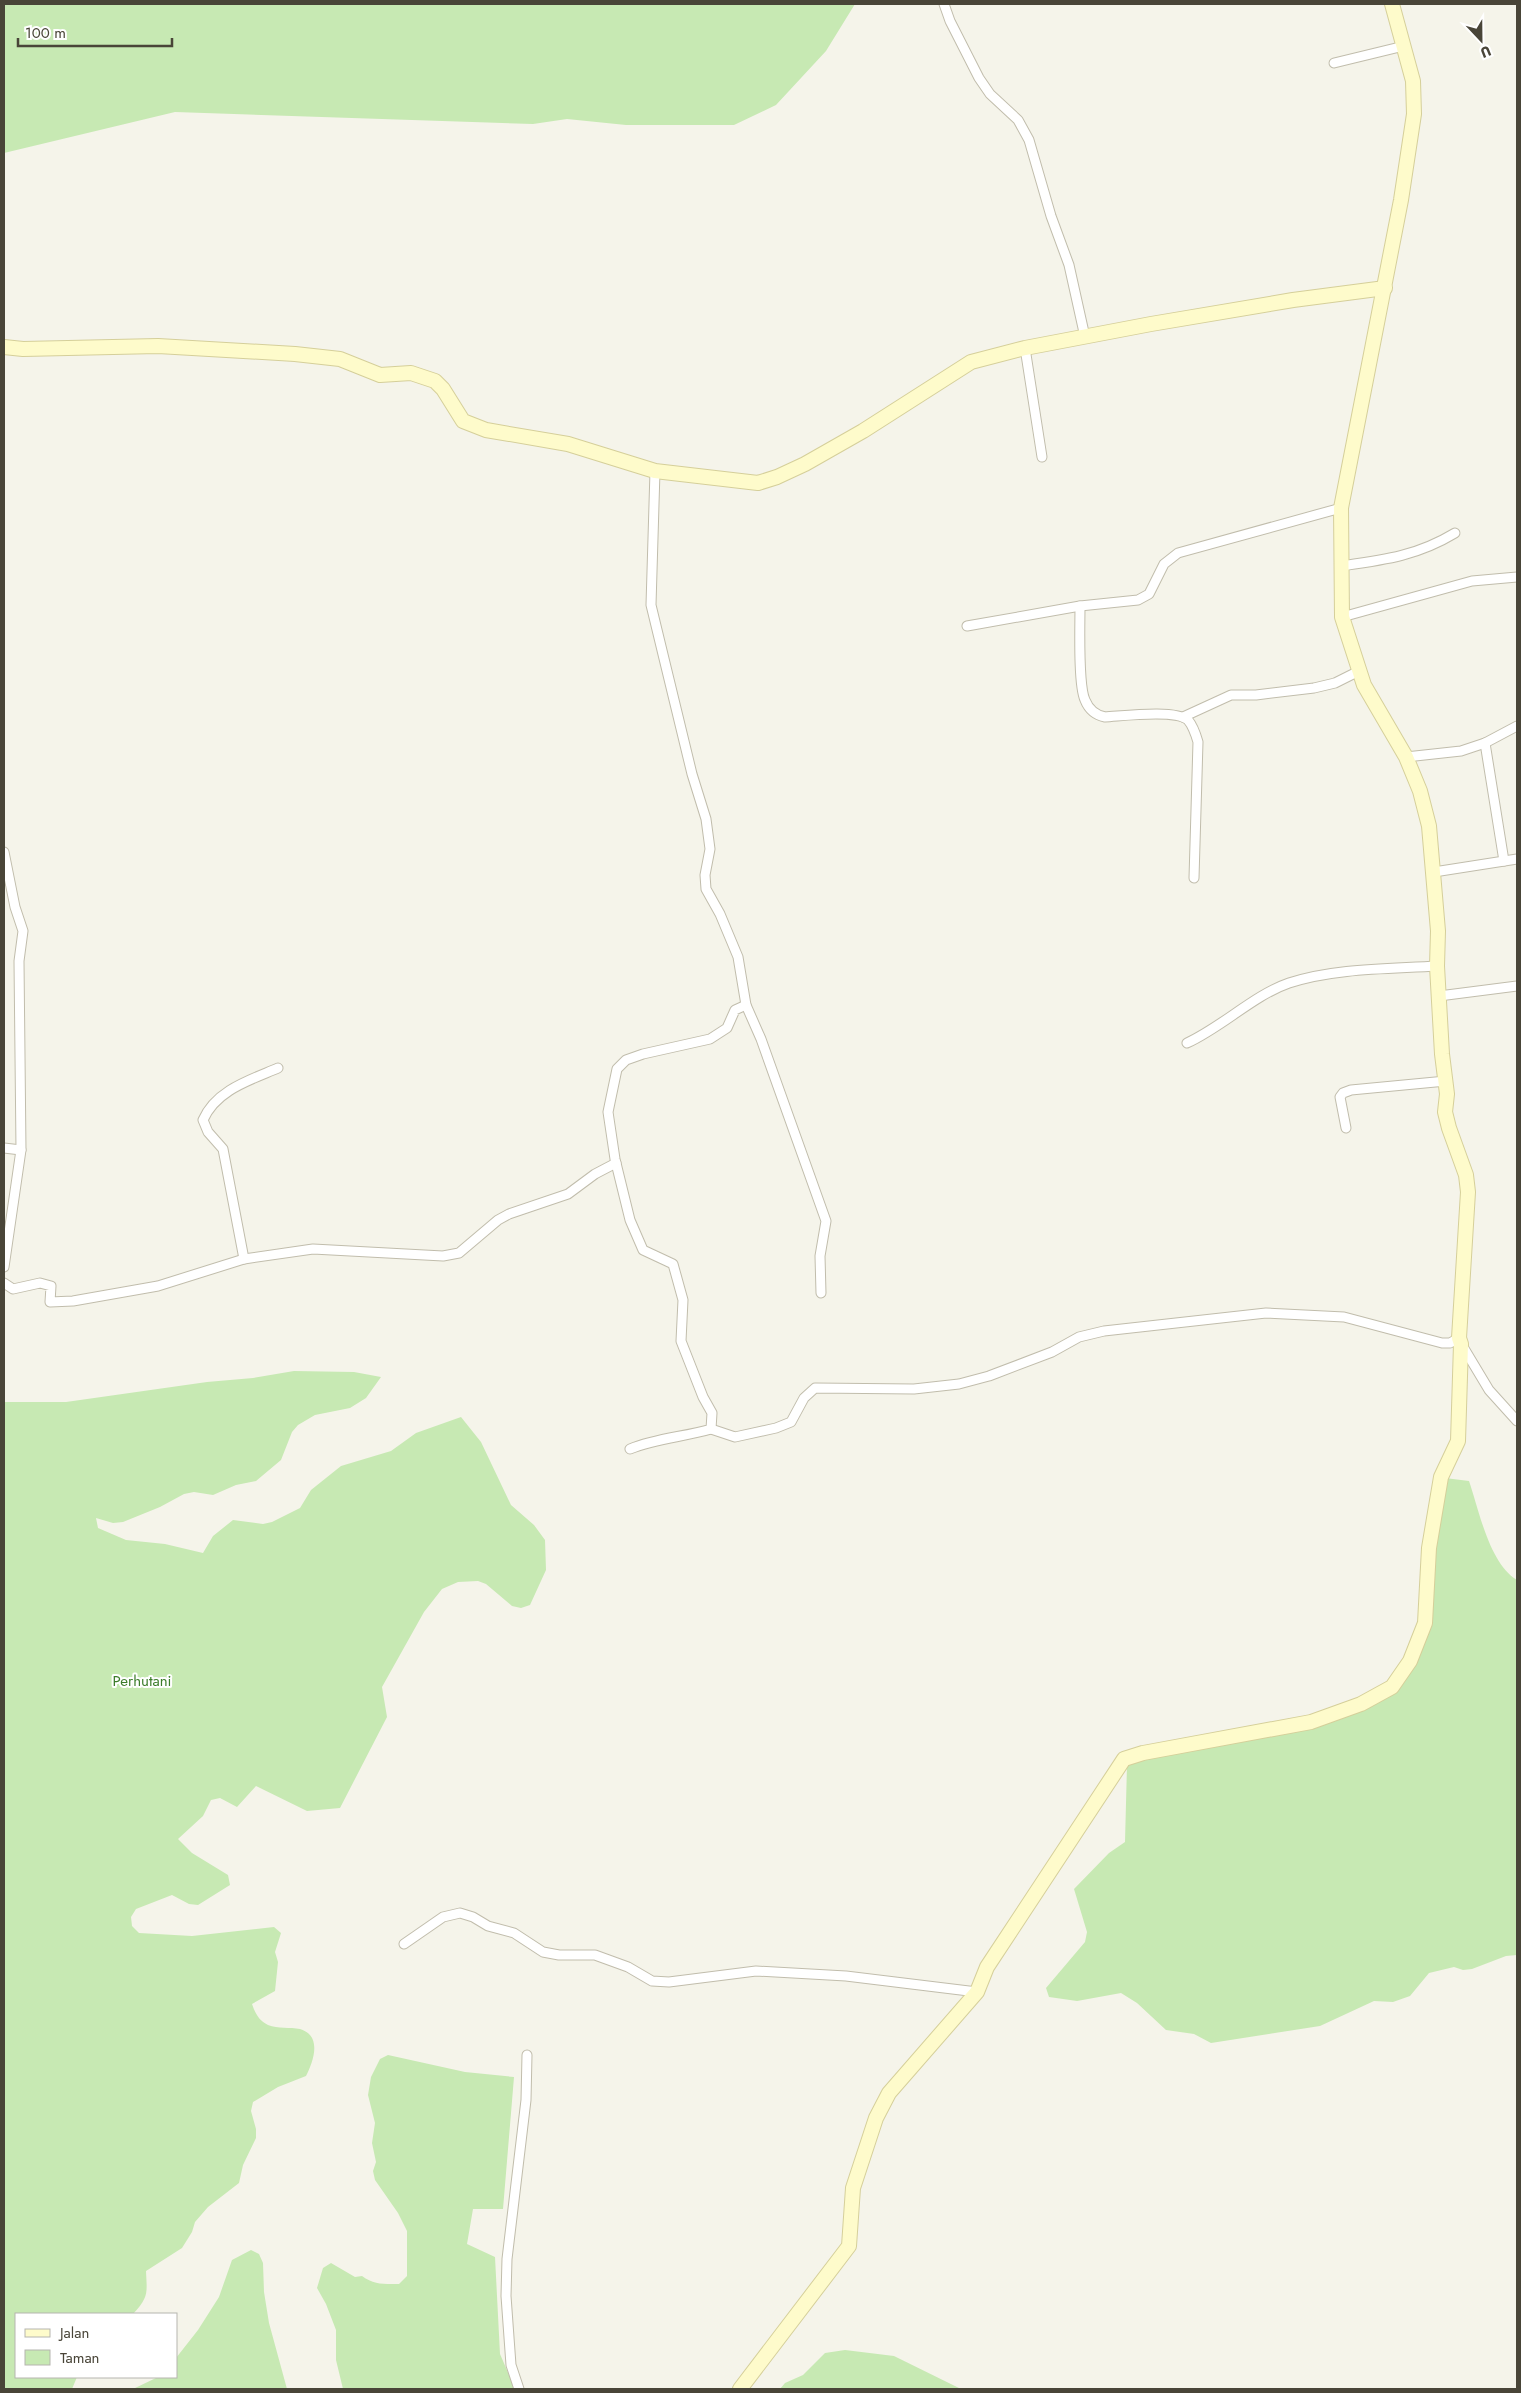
<svg xmlns="http://www.w3.org/2000/svg" width="1521" height="2393" font-family="Jost,sans-serif">
<style>
.green{fill:#c7e9b3}
.lines{fill:none;stroke-linecap:round;stroke-linejoin:round}
.street-casing{stroke:#c1bdac;stroke-width:11}
.secondary-casing{stroke:#d5cf9a;stroke-width:16}
.street{stroke:#fff;stroke-width:9}
.secondary{stroke:#fefbcb;stroke-width:14}
.labels{text-anchor:middle;stroke-width:4;stroke-linejoin:round;paint-order:stroke}
.park-label{font-size:15px;fill:#3b7c2a;stroke:#fff}
</style>
<rect width="100%" height="100%" fill="#f5f4ea"/>
<!-- green -->
<g class="green">
<path d="M4 4H855L826 51 776 105 734 125H626L567 119 533 124 175 112 4 153Z"/>
<path d="M294 1371 354 1372 381 1377 366 1398 350 1408 315 1415 298 1425 292 1432 281 1460 256 1481 236 1485 213 1495 194 1492 184 1494 160 1507 123 1522 113 1523 96 1518 98 1528 126 1540 165 1544 203 1553 213 1536 233 1520 263 1524 272 1522 300 1508 311 1490 341 1466 391 1451 416 1433 461 1417 481 1442 511 1505 534 1525 545 1540 546 1570 530 1605 521 1608 512 1606 486 1584 478 1581 458 1582 442 1589 424 1612 382 1687 387 1717 340 1808 307 1811 256 1786 237 1807 220 1798 211 1800 203 1816 178 1839 192 1853 228 1875 230 1885 198 1905 189 1904 172 1895 136 1909 131 1917 132 1926 139 1933 192 1936 274 1927 281 1933 275 1952 278 1962 275 1991 252 2004C255 2013 259 2021 268 2025 278 2029 290 2027 300 2029 323 2036 313 2062 306 2076L278 2087 253 2102 251 2111 256 2129V2138L243 2165 239 2183 208 2207 195 2222 192 2232 182 2248 146 2271C147 2293 149 2297 133 2314H16V2377H77L72 2389H4V1402H66L207 1382 253 1378Z"/>
<path d="M1445 1478 1469 1481C1479 1510 1489 1563 1517 1580V1955L1506 1956 1472 1969 1463 1970 1454 1967 1429 1973 1410 1996 1393 2002 1374 2001 1320 2026 1211 2043 1194 2034 1166 2030 1137 2003 1121 1993 1077 2001 1049 1997 1046 1988 1085 1942 1087 1932 1074 1889 1109 1853 1125 1842 1127 1765 1144 1757 1363 1708 1414 1663Z"/>
<path d="M388 2055 465 2072 514 2077 503 2209H473L467 2244 495 2257 500 2354 515 2389H343L336 2360V2330L326 2304 317 2288 323 2268 331 2263 355 2277 362 2276C374 2285 384 2284 399 2284L407 2276V2231L398 2213 375 2180 373 2171 376 2162 372 2143 375 2123 368 2095 371 2077 380 2059Z"/>
<path d="M251 2250 259 2254 263 2263 264 2292 269 2323 287 2389H133L158 2377H176V2358L198 2330 219 2297 232 2260Z"/>
<path d="M845 2350 894 2356 961 2389H780L785 2383 803 2375 825 2353Z"/>
</g>
<g class="lines">
<!-- street casing -->
<g class="street-casing">
<g id="street">
<path d="M944 4 950 21 979 78 990 94 1018 120 1029 140 1051 216 1069 265 1085 337"/>
<path d="M1334 63 1404 46"/>
<path d="M1025 348 1042 457"/>
<path d="M655 471 651 605 692 774 706 819 710 849 705 875 706 889 720 914 738 957 746 1005 761 1039 826 1221 820 1256 821 1293"/>
<path d="M1341 566C1384 560 1417 556 1455 533"/>
<path d="M1080 606C1080 626 1078 685 1085 700 1089 710 1095 715 1105 717 1123 716 1175 709 1188 720 1193 726 1196 735 1198 742L1194 878"/>
<path d="M1342 617 1472 581 1517 577"/>
<path d="M967 626 1080 606 1138 600 1149 594 1164 564 1178 553 1341 508"/>
<path d="M1183 717 1231 695H1256L1314 688 1335 683 1359 671"/>
<path d="M1485 743 1504 861"/>
<path d="M1406 757 1461 751 1485 743 1517 726"/>
<path d="M1434 872 1517 859"/>
<path d="M1439 996 1517 986"/>
<path d="M1187 1043C1222 1027 1254 995 1289 983 1335 968 1389 969 1437 966"/>
<path d="M1346 1128 1340 1097 1343 1093 1351 1090 1446 1081"/>
<path d="M4 1148 21 1150"/>
<path d="M244 1259 223 1149 208 1132 203 1120C216 1090 250 1080 278 1068"/>
<path d="M4 1267 21 1150 19 961 23 931 15 907 4 852"/>
<path d="M4 1283 13 1289 40 1283 51 1286 50 1302 73 1301 158 1286 244 1259 313 1249 443 1256 459 1253 498 1220 509 1214 568 1194 595 1174 616 1163"/>
<path d="M1462 1345 1489 1390 1517 1421"/>
<path d="M711 1429 735 1437 776 1428 791 1422 804 1398 815 1388 914 1389 959 1384 989 1376 1052 1352 1079 1337 1104 1331 1266 1313 1344 1317 1442 1343H1450L1459 1338"/>
<path d="M630 1449C657 1438 684 1437 711 1429L712 1413 703 1397 681 1341 683 1300 673 1264 643 1250 630 1220 615 1159 608 1112 617 1069 626 1060 643 1054 710 1039 727 1028 735 1010 746 1005"/>
<path d="M404 1944 443 1917 460 1913 473 1917 488 1926 514 1933 543 1952 559 1955H595L628 1967 652 1981 669 1982 756 1971 846 1976 977 1992"/>
<path d="M519 2389 511 2365 506 2296 507 2259 526 2100 527 2055"/>
</g>
</g>
<!-- secondary casing -->
<g class="secondary-casing">
<g id="secondary">
<path d="M4 347 23 349 158 346 295 354 340 359 380 375 411 373 435 381 443 389 463 421 486 430 568 444 655 471 758 483 777 477 805 464 863 431 971 362 1025 348 1151 324 1293 300 1385 288"/>
<path d="M740 2389 849 2246 853 2188 876 2118 889 2093 977 1992 987 1967 1124 1759 1143 1753 1311 1722 1361 1704 1392 1687 1410 1661 1425 1623 1429 1548 1441 1477 1458 1441 1461 1344 1459 1338 1468 1192 1466 1175 1449 1128 1445 1112 1447 1094 1442 1054 1437 966 1438 931 1429 826 1420 791 1406 757 1364 685 1342 617 1341 508 1401 200 1414 114 1413 81 1392 4"/>
</g>
</g>
<!-- street -->
<use href="#street" class="street"/>
<!-- secondary -->
<use href="#secondary" class="secondary"/>
</g>
<g class="labels">
<!-- park labels -->
<g class="park-label">
<text x="142" y="1686">Perhutani</text>
</g>
</g>
<!-- border -->
<rect width="1521" height="2393" fill="none" stroke="#494538" stroke-width="10"/>
<!-- legend -->
<rect x="15" y="2313" width="162" height="65" fill="#ffffff" stroke="#b6b5af"/>
<rect x="25" y="2329" width="25" height="8" fill="#fefbcb" stroke="#b6b5af"/>
<text x="60" y="2338" font-size="15" fill="#494538">Jalan</text>
<rect x="25" y="2350" width="25" height="15" fill="#c7e9b3" stroke="#b6b5af"/>
<text x="60" y="2363" font-size="15" fill="#494538">Taman</text>
<!-- north arrow -->
<g transform="translate(1481 40) rotate(158)" stroke="#ffffff" stroke-width="4" paint-order="stroke">
<path d="M0-4L9 19L0 12L-9 19Z" fill="#494538"/>
<text y="-8" font-size="14" font-weight="bold" text-anchor="middle" fill="#494538">U</text>
</g>
<!-- scale -->
<path d="M18 38v8h154v-8" fill="none" stroke="#494538" stroke-width="2.5"/>
<text x="25" y="38" font-size="15" fill="#494538" stroke="#ffffff" stroke-width="4" paint-order="stroke">100 m</text>
</svg>
